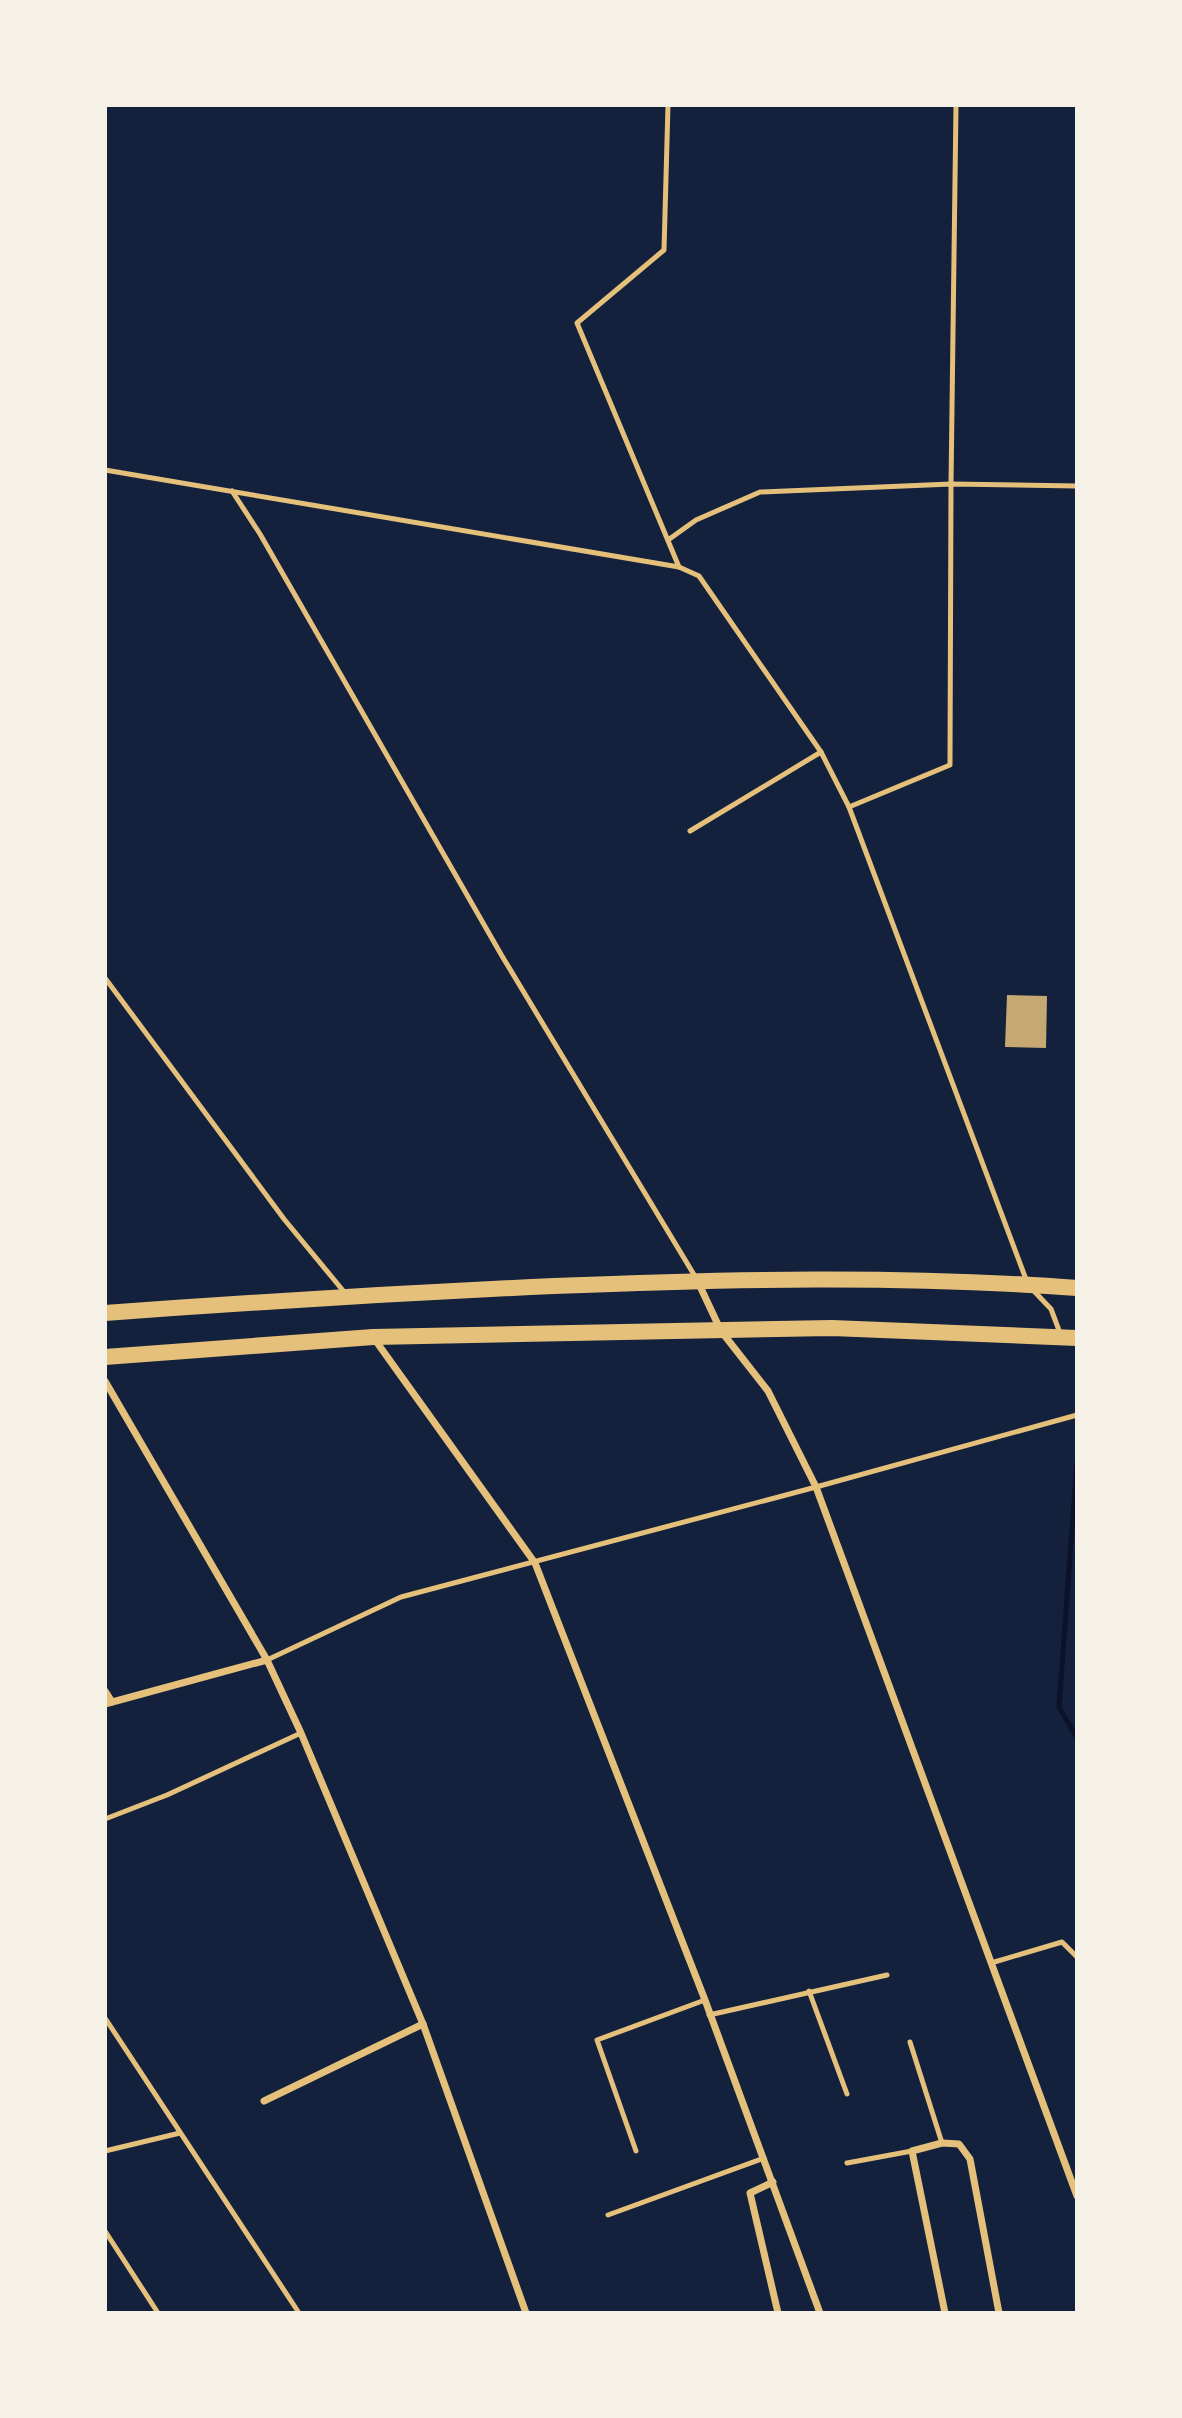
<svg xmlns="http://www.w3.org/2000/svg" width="1182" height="2418" font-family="Georgia,serif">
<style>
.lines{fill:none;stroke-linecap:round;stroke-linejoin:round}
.stream{stroke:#0b132b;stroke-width:5}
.building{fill:#c6a872}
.service{stroke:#e5c07b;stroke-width:5}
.minor{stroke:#e5c07b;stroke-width:7}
.primary{stroke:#e5c07b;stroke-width:16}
</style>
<rect width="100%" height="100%" fill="#14213d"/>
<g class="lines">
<!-- stream -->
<path class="stream" d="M1077 1461 1059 1707 1077 1738"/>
</g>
<!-- building -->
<path class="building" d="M1007 995 1047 996 1046 1048 1005 1047Z"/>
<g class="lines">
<!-- service -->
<g class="service">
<path d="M668 105 664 250 577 323 679 567"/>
<path d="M105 470 679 567 699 576 821 752 849 807 1027 1282"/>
<path d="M232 491 260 534 502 956 696 1278"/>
<path d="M668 540 696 520 760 492 951 484 1077 486"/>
<path d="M849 807 950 765 951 484 956 105"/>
<path d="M690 831 821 752"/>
<path d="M105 978 284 1219 345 1293"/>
<path d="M1032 1289 1051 1309 1060 1333"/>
<path d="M267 1660 401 1597 816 1487 1077 1415"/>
<path d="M105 1819 167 1795 301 1733"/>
<path d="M991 1963 1062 1942 1077 1957"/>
<path d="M809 1991 847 2094"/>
<path d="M709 2015 887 1975"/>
<path d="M105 2018 299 2313"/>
<path d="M910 2042 942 2143"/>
<path d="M105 2151 180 2133"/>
<path d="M636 2151 597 2040 705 2000"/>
<path d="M847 2163 912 2151"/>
<path d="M608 2215 764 2158"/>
<path d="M105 2231 158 2313"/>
</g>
<!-- minor -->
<g class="minor">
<path d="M698 1282 721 1331 768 1391 816 1487 1077 2196"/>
<path d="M373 1337 535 1563 705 2000 820 2313"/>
<path d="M105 1381 267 1660 301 1733 423 2024 526 2313"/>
<path d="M105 1691 112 1702"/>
<path d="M105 1704 267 1660"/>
<path d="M264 2101 423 2024"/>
<path d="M773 2182 750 2193 778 2313"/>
<path d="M945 2313 912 2151 942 2143 959 2144 970 2159 999 2313"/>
</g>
<!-- primary -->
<g class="primary">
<path d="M105 1313C255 1302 404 1293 554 1286 728 1279 903 1275 1077 1288"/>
<path d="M105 1357 373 1337 832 1328 1077 1338"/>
</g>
</g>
<!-- border -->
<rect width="1182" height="2418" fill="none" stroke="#f6f1e7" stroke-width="214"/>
</svg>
